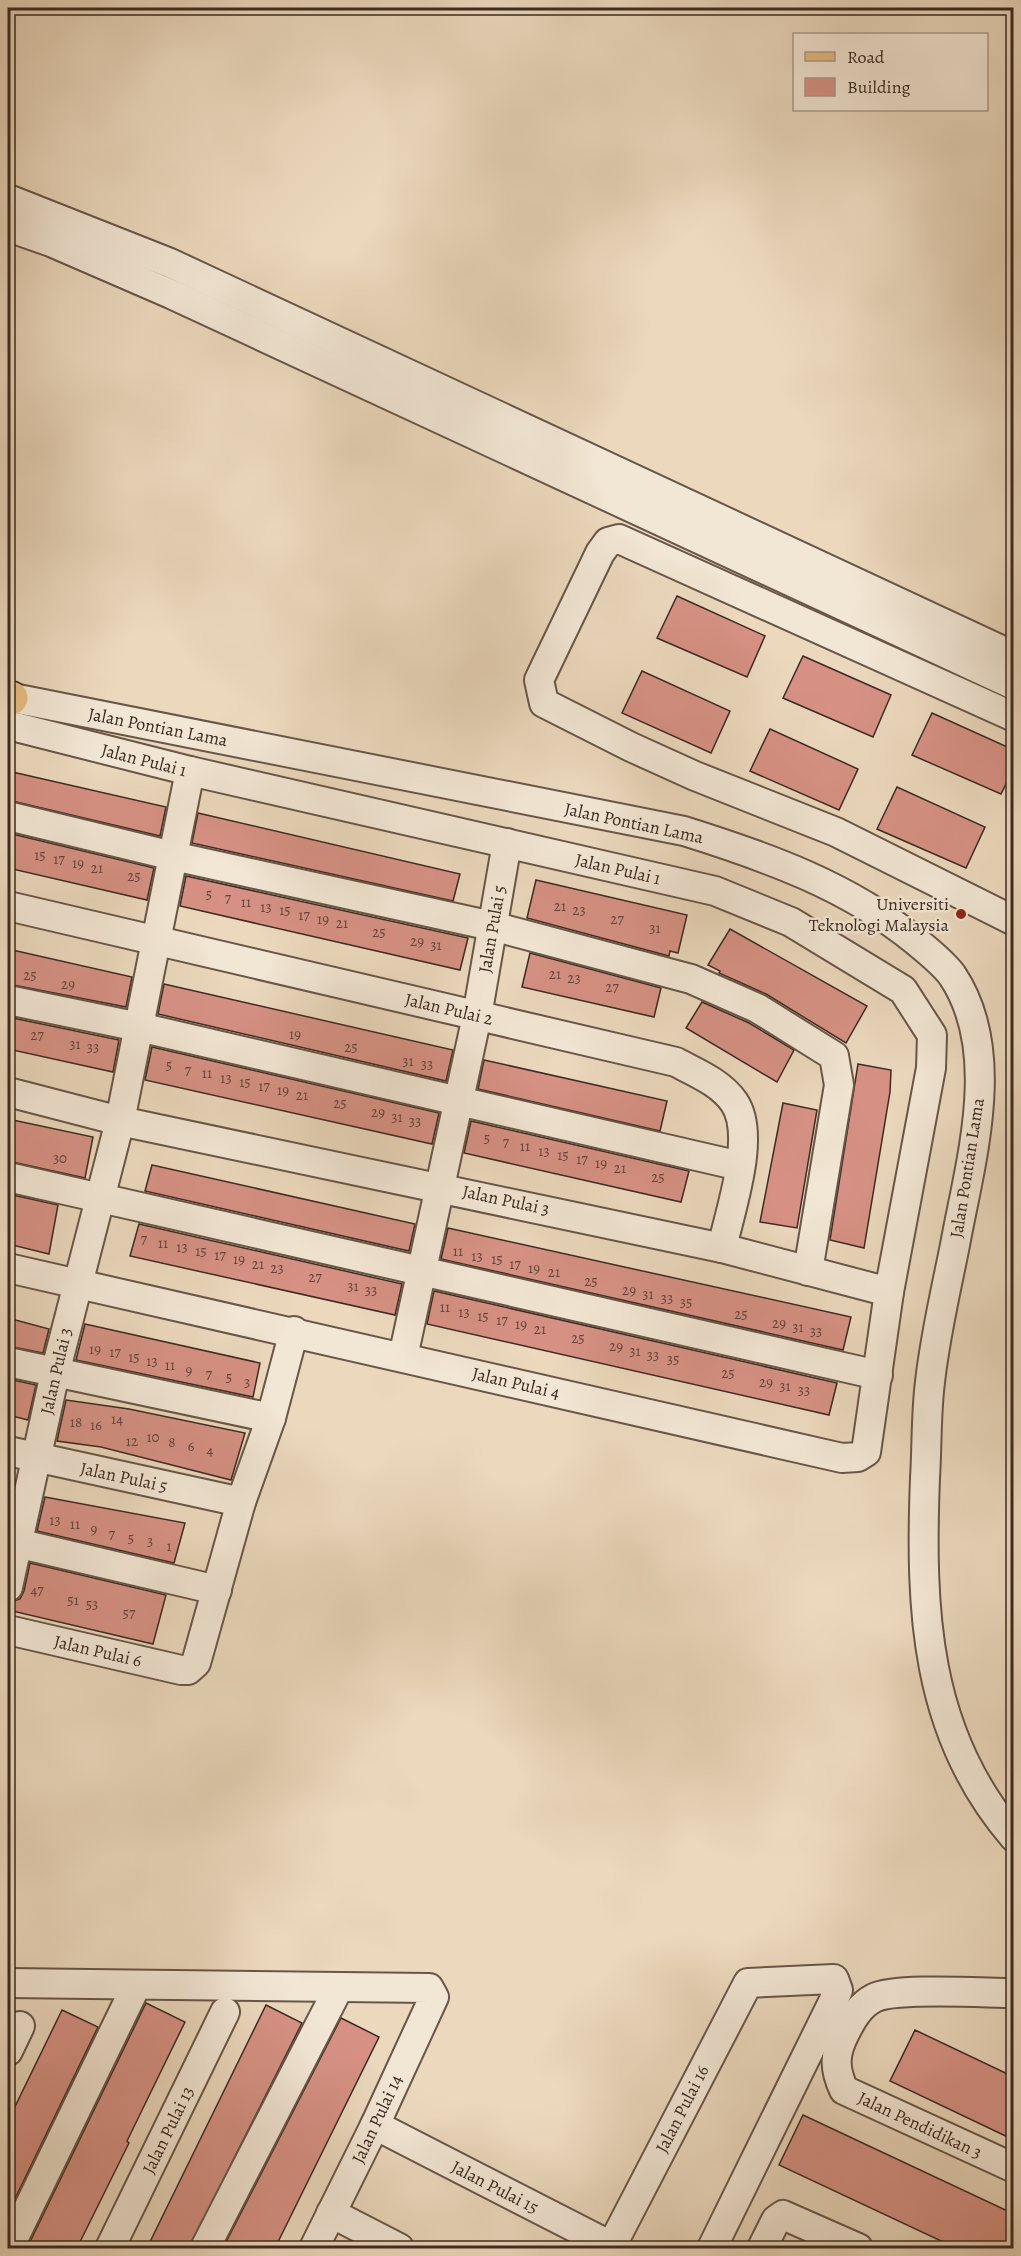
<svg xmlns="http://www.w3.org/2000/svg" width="1021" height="2256" font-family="Alegreya,serif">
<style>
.building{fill:#d69184;stroke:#3d2a21;stroke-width:1.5}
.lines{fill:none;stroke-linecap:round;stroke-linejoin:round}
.minor-casing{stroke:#685648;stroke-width:32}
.major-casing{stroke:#3d2a21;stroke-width:36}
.minor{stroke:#f2e6d4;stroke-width:28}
.major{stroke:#e6bc7e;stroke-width:33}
.poi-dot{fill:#8f2418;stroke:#f2e6d4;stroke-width:2}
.labels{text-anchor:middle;stroke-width:5;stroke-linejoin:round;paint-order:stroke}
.number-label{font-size:15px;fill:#63443a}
.street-label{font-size:18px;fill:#3d2a21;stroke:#f2e6d4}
.poi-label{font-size:18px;fill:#3d2a21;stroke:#f2e6d4;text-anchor:end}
</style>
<rect width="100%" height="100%" fill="#ebd8bd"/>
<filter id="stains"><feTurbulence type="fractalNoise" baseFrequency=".00333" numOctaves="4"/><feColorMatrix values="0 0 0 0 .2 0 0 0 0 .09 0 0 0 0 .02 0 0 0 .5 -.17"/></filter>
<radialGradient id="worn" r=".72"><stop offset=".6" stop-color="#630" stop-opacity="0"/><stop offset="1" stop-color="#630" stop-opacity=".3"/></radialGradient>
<!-- building -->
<g class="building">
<path d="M677 596 765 636 747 677 657 638Z"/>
<path d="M803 656 891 695 873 737 783 698Z"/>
<path d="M642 671 730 711 711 753 622 713Z"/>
<path d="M932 713 1014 750V768L1001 794 912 755Z"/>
<path d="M770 729 858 769 839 810 750 771Z"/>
<path d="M8 771 166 807 160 836 8 800Z"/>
<path d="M897 787 985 827 966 868 877 829Z"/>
<path d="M198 813 460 874 453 901 192 843Z"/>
<path d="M8 833 154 868 147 900 8 868Z"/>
<path d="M186 876 468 938 460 970 180 906Z"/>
<path d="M536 880 687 915 678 953 670 951 669 956 527 918Z"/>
<path d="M730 929 867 1006 846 1043 766 994 719 973 720 971 708 965Z"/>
<path d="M8 949 132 977 126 1007 8 984Z"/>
<path d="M530 953 661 988 654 1017 522 987Z"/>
<path d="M164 984 453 1050 446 1081 158 1014Z"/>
<path d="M702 1002 749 1023 794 1050 777 1082 686 1028Z"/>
<path d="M8 1017 119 1040 113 1072 8 1049Z"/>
<path d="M152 1047 439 1113 432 1144 145 1080Z"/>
<path d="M484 1060 667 1101 660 1131 478 1089Z"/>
<path d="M858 1064 891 1070 890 1092 864 1248 830 1240Z"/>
<path d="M783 1103 817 1110 797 1228 760 1222Z"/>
<path d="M8 1119 93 1137 85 1178 8 1161Z"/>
<path d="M471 1121 689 1171 681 1202 464 1153Z"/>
<path d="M152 1165 415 1224 409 1251 145 1191Z"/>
<path d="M8 1194 58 1205 49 1254 8 1244Z"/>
<path d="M139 1224 402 1284 395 1315 130 1256Z"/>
<path d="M448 1228 851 1317 843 1350 441 1259Z"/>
<path d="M434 1291 837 1383 829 1415 427 1324Z"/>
<path d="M8 1318 49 1329 43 1353 8 1346Z"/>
<path d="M85 1324 260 1363 253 1397 76 1360Z"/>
<path d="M8 1379 36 1385 28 1420 8 1415Z"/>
<path d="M66 1400 129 1409 245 1433 231 1480 101 1447 57 1441Z"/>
<path d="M45 1497 185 1523 174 1563 37 1531Z"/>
<path d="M30 1563 166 1595 153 1644 8 1610V1603L20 1599 24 1591Z"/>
<path d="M146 2003 185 2022 127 2141 129 2143 77 2248H27Z"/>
<path d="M266 2005 302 2023 189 2248H147Z"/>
<path d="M62 2010 98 2027 8 2213V2121Z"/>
<path d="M341 2018 379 2037 275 2248H223Z"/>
<path d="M915 2030 1014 2077V2140L890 2081Z"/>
<path d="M803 2115 1014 2214V2248H956L779 2165Z"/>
</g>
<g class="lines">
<!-- minor casing -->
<g class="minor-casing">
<g id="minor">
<path d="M8 199 170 263 1014 656"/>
<path d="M8 227 51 242 171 294 1014 685"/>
<path d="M8 697 684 831C767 857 849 886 917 942 928 951 943 963 952 975 1004 1052 970 1162 955 1245 946 1290 935 1336 930 1382 926 1413 927 1446 925 1478 920 1608 924 1733 1014 1837"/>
<path d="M1014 717 619 539 608 542 600 553 539 680 544 703 631 747 695 776 836 832 1014 921"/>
<path d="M8 725 190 771 715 891 791 922 903 990 932 1035 931 1068 889 1292 866 1452 858 1457 842 1458 8 1268"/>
<path d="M8 816 173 856 492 926 691 979 757 1008 834 1056 839 1085 808 1271"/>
<path d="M8 906 676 1062C696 1073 720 1082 734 1102 757 1135 730 1210 722 1248"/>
<path d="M8 1000 139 1027 740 1166"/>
<path d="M8 1092 120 1121 722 1248 889 1292"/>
<path d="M8 1177 878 1375"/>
<path d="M403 1357 477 1016 507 843"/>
<path d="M8 1362 271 1418"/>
<path d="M8 1451 241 1502"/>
<path d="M8 1541 217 1590"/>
<path d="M8 1587 55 1373 120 1121 190 771"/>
<path d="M8 1630 181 1670H188L196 1663 241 1502 271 1418 294 1331"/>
<path d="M8 1983 429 1988 434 1997 375 2125 314 2248"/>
<path d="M1014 1993C985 1993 896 1987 874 1998 860 2005 852 2019 845 2033 834 2054 834 2069 844 2090L1014 2168"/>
<path d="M8 2051 20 2026"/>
<path d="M375 2125 615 2248"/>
<path d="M331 2213 399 2248"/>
<path d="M611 2247 748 1983 834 1979 838 1990 833 2002 712 2248"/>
<path d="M9 2248 136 1986"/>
<path d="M110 2248 225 2012"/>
<path d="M205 2248 338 1989"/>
<path d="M762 2248 776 2220 783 2215 858 2248"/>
</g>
</g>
<!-- major casing -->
<g class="major-casing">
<path id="major" d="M8 698H11"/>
</g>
<!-- minor -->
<use href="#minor" class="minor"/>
<!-- major -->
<use href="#major" class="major"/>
</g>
<!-- markers -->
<circle class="poi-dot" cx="961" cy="914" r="6"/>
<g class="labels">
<!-- number labels -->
<g class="number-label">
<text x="40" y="860">15</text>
<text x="59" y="864">17</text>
<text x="78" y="868">19</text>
<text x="97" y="873">21</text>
<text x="134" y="881">25</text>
<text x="209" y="899">5</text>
<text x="228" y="903">7</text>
<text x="246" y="907">11</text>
<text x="560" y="911">21</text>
<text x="266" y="912">13</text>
<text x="285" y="915">15</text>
<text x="579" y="915">23</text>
<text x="304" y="920">17</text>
<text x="323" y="924">19</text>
<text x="617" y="924">27</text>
<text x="342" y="928">21</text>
<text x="655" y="933">31</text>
<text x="379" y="937">25</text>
<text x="417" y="946">29</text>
<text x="436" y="950">31</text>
<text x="555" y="979">21</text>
<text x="30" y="980">25</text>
<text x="574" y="983">23</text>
<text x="68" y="989">29</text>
<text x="612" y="992">27</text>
<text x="295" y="1039">19</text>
<text x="37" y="1040">27</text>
<text x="75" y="1049">31</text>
<text x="93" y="1052">33</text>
<text x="351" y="1052">25</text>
<text x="408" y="1066">31</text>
<text x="427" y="1069">33</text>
<text x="169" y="1070">5</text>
<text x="188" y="1075">7</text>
<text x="207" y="1078">11</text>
<text x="226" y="1083">13</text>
<text x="245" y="1087">15</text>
<text x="264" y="1091">17</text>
<text x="283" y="1095">19</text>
<text x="302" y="1100">21</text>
<text x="340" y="1108">25</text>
<text x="378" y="1117">29</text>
<text x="397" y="1122">31</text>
<text x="415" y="1126">33</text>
<text x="487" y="1143">5</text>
<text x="506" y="1147">7</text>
<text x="525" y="1151">11</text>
<text x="544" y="1156">13</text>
<text x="563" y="1160">15</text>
<text x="60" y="1163">30</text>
<text x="582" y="1164">17</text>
<text x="601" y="1168">19</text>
<text x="620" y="1173">21</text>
<text x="658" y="1182">25</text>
<text x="144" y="1244">7</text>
<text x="163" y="1248">11</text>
<text x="182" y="1252">13</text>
<text x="201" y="1256">15</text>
<text x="458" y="1256">11</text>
<text x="220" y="1260">17</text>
<text x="477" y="1261">13</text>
<text x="239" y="1264">19</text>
<text x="497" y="1264">15</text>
<text x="258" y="1269">21</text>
<text x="515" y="1269">17</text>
<text x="277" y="1273">23</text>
<text x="534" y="1273">19</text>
<text x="554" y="1277">21</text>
<text x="315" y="1282">27</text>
<text x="591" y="1286">25</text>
<text x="353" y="1291">31</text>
<text x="371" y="1295">33</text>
<text x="629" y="1295">29</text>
<text x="648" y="1299">31</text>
<text x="667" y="1303">33</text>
<text x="686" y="1307">35</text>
<text x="445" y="1312">11</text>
<text x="464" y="1317">13</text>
<text x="741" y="1319">25</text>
<text x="483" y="1321">15</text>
<text x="502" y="1325">17</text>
<text x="779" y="1328">29</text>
<text x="521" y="1329">19</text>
<text x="798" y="1332">31</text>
<text x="540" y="1334">21</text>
<text x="816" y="1336">33</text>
<text x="578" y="1343">25</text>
<text x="616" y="1351">29</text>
<text x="95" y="1354">19</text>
<text x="635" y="1356">31</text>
<text x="115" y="1357">17</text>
<text x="653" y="1360">33</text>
<text x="134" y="1362">15</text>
<text x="673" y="1364">35</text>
<text x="152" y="1366">13</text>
<text x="170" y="1370">11</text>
<text x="189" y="1375">9</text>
<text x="728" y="1378">25</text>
<text x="209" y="1379">7</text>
<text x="229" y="1382">5</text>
<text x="247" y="1387">3</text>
<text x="766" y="1387">29</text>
<text x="785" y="1391">31</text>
<text x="804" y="1395">33</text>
<text x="117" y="1424">14</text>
<text x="76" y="1427">18</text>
<text x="96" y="1430">16</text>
<text x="153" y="1442">10</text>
<text x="132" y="1446">12</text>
<text x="172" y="1447">8</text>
<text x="191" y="1451">6</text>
<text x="210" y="1455">4</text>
<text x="55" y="1525">13</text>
<text x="75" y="1529">11</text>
<text x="94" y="1534">9</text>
<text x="112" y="1539">7</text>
<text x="131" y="1543">5</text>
<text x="150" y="1546">3</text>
<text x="169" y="1551">1</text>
<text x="37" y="1595">47</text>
<text x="73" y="1605">51</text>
<text x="92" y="1609">53</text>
<text x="129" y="1618">57</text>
</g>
<!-- street labels -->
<g class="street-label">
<text transform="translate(158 727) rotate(11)" y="6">Jalan Pontian Lama</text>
<text transform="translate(144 760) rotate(14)" y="6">Jalan Pulai 1</text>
<text transform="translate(634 823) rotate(12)" y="6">Jalan Pontian Lama</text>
<text transform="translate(618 869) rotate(13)" y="6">Jalan Pulai 1</text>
<text transform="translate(492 929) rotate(-80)" y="6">Jalan Pulai 5</text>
<text transform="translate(449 1009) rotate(13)" y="6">Jalan Pulai 2</text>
<text transform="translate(967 1168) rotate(-81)" y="6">Jalan Pontian Lama</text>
<text transform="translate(506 1200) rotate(12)" y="6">Jalan Pulai 3</text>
<text transform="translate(56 1371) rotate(-77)" y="6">Jalan Pulai 3</text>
<text transform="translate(516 1383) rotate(13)" y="6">Jalan Pulai 4</text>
<text transform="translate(124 1477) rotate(12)" y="6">Jalan Pulai 5</text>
<text transform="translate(98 1651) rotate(13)" y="6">Jalan Pulai 6</text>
<text transform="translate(682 2109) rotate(-63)" y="6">Jalan Pulai 16</text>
<text transform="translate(377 2119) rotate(-65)" y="6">Jalan Pulai 14</text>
<text transform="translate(920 2125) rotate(25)" y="6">Jalan Pendidikan 3</text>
<text transform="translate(168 2130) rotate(-64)" y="6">Jalan Pulai 13</text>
<text transform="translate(495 2187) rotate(27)" y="6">Jalan Pulai 15</text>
</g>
<!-- poi labels -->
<g class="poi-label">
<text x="949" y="910">Universiti<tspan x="949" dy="21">Teknologi Malaysia</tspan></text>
</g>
</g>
<!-- margin -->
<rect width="1021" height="2256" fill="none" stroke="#ebd8bd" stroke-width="30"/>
<rect x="9" y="9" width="1003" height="2238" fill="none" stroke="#3d2a21" stroke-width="3"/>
<rect x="15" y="15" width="991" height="2226" fill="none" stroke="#3d2a21" stroke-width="1.5"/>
<!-- legend -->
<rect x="793" y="33" width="195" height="78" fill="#f2e6d4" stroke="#aa9b8c" stroke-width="1.5"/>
<rect x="805" y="52" width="30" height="9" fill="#e6bc7e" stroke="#aa9b8c" stroke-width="1.5"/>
<text x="847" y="63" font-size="18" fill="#3d2a21">Road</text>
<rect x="805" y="78" width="30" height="18" fill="#d69184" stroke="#aa9b8c" stroke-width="1.5"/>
<text x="847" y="93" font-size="18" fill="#3d2a21">Building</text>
<rect width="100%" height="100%" filter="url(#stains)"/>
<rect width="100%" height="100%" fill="url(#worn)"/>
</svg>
